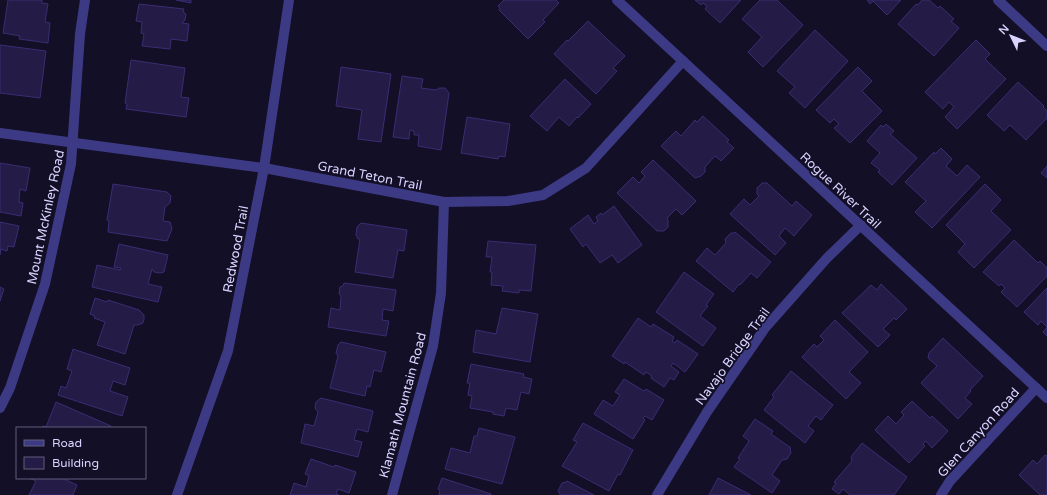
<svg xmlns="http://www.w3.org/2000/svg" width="1047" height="495" font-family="'Varela Round',sans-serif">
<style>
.building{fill:#241b47;stroke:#3b2d73}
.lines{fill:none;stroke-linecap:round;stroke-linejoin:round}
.minor{stroke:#3d3a85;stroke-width:10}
.tertiary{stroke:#3d3a85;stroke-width:10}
.labels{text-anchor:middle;stroke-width:3.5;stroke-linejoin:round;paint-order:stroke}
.street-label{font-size:13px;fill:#d9d4ff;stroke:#130f26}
</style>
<rect width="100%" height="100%" fill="#130f26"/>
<!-- building -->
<g class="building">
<path d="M8 0H42V3L48 4 45 22 50 23 48 43 19 39 20 36 3 33Z"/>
<path d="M176 0H191V3Z"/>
<path d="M504 0H556L559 3 543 20 545 22 528 39 499 10 500 8 498 6Z"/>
<path d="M695 0H741L720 23 705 9 707 6 703 3 701 5Z"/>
<path d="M760 0H777L803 25 763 67 748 52 762 37 742 19Z"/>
<path d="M867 0H901L887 15 873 1 870 4Z"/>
<path d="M922 0H929L938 8 940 6 954 19 951 21 959 28 934 56 898 24 916 4 918 5Z"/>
<path d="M139 4 184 9 183 12 186 14 185 20 182 23 189 24 187 41 171 39 170 49 142 46 144 34 141 33 142 22 136 21Z"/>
<path d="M588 21 625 56 613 68 617 71 596 94 554 54 567 40 568 41Z"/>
<path d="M815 30 848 61 805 108 789 93 795 87 777 71Z"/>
<path d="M976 40 990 54 985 59 1006 79 957 129 945 117 954 107 949 102 943 109 925 92Z"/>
<path d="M0 45 46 51 40 98 0 93Z"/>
<path d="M131 60 185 68 181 97 189 98 186 117 126 109 127 104 125 103Z"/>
<path d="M341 67 391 74 381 142 358 139 362 110 336 106Z"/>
<path d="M858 67 872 81 862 91 882 111 850 143 834 128 839 124 834 119 830 123 816 110Z"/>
<path d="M402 76 423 79 421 88 436 90 439 88H445L449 93 441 150 418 146 419 135H414V131L410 130 409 139 393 137Z"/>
<path d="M565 79 591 104 578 118 577 117 569 126 559 117 547 131 530 116Z"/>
<path d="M1018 82 1044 106 1043 107 1047 111V118L1026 140 1010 125 1004 131 987 115Z"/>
<path d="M703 116 729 140 727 142 734 148 721 161 715 156 705 167V172L701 176 695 178 661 146 676 131 681 136 695 120 697 122Z"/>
<path d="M467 117 510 124 505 157 499 156 498 159 461 153Z"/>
<path d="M886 124 894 131 890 134 917 158 892 185 878 172 880 170 871 163 880 153 867 141 881 125 883 127Z"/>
<path d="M941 148 952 159 946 166 957 176 967 165 980 177 932 228 915 212 926 201 905 182 934 152 935 154Z"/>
<path d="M653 160 696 201 682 215 676 209 667 218 668 220V227L664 231H657L617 193 633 177 639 183 645 176 641 172Z"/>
<path d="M0 163 30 168 26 191 20 189 19 202 23 203 21 216 0 212Z"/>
<path d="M1047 166V178L1041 173Z"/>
<path d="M762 183H767L792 206 796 201 812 215 794 236 785 228 779 236 786 243 775 255 730 214 744 199 750 205 759 196 757 194V188Z"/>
<path d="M113 184 167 192 171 196 170 203 165 207 163 221 170 222 172 229 167 241 108 232 109 221 107 220Z"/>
<path d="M985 184 1001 200 991 211 1011 230 974 268 958 252 965 244 946 225Z"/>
<path d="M614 206 642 245 618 263 612 255 600 263 586 244 583 247 570 229 588 215 594 224 598 221 596 217 601 213 602 215Z"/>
<path d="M0 222 19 226 14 247 8 246 7 251 1 249 0 255Z"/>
<path d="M361 223 407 230 404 251 398 250 393 278 355 272 360 239H358L356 235 357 227Z"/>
<path d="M735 232 771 262 757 278 751 273 740 285 739 284 733 292 696 261 707 248 715 255 726 243 725 239 731 233H734Z"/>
<path d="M1014 240 1038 263 1040 261 1047 268V276L1017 307 1001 292 1005 288 1001 284 999 286 983 272Z"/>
<path d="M488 241 536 245 531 291 519 290V293L502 291 503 286 491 285 492 272H490L492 257H486Z"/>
<path d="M119 244 168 255 164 272 160 273 154 272 152 269 148 284 162 287 158 302 92 287 97 265 120 270 121 268 114 267Z"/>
<path d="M684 272 714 294 706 305 708 306 700 316 716 328 703 346 656 312Z"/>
<path d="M344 283 396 290 393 311 383 309 382 320 389 321 386 336 328 327 331 308 340 310 341 296 339 294 340 287 343 286Z"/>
<path d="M881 284 907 309 896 320 894 318 883 329 890 335 878 347 842 313 871 285 877 290Z"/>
<path d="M0 287 4 289 0 301Z"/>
<path d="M1047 288V327L1041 321 1038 325 1024 312Z"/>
<path d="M95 298 107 302 108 300 139 310 144 315V319L143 323 138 325H134L125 354 97 345 105 322 94 318 95 316 90 314Z"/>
<path d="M502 308 538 314 530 362 473 352 476 330 496 334Z"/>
<path d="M638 318 651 327 653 324 674 337 672 341 675 343 677 340 698 354 685 372 673 363 671 366 679 372 674 380 670 378 664 387 651 378 652 376 646 372 644 375 625 362 624 364 612 356Z"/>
<path d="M835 320 868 352 849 372 861 383 846 399 802 357 814 344 817 347 824 340 820 336Z"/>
<path d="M1047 327V336L1043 332Z"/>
<path d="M943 338 983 376 970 390 971 391 965 398 972 404 958 419 921 383 937 366 928 358 929 353Z"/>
<path d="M341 342 386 352 381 372 374 370 370 387 367 386 365 396 330 388 338 356 336 353 338 345Z"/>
<path d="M73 349 130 368 125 385 113 381 110 391 128 397 122 416 58 395 61 386 66 388 72 371 67 369Z"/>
<path d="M471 364 524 374 523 377 532 379 529 394 521 392 517 410 506 408 504 416 493 414V412L470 408 472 396 468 395 470 383H467Z"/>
<path d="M791 371 833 405 821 420 816 416 808 426 814 431 805 443 764 410 774 397 772 395Z"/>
<path d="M624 379 644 391 646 389 664 400 652 420 645 416 643 418 645 420 633 439 594 414 603 400 613 406 620 395 615 392Z"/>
<path d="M321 398 373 411 368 432 357 429 354 440 362 442 358 457 301 443 305 424 314 426 318 412 315 408 316 402Z"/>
<path d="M912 401 930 418 932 416 948 431 932 448 926 441 923 444 925 446 909 463 875 430 888 416 896 424 904 415 901 412Z"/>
<path d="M56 402 111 426 110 428H42L43 426 46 427Z"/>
<path d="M755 419 773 431 771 434 791 448 790 449 791 453 787 459 782 460 772 475 780 481 772 493 734 467 740 459 738 458 749 441 743 436Z"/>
<path d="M583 423 633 450 620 475 618 474 609 491 562 466 577 442 573 440Z"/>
<path d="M479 428 515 437 502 484 445 469 451 448 470 453 474 436H477Z"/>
<path d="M862 443 907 477 894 495H850L843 489 839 494 832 489 836 483 834 482 852 461 851 457Z"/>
<path d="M1045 455 1047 456V495H1040L1019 475 1033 460 1037 464Z"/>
<path d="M311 459 334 467 335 465 356 472 349 493 338 489 336 494 339 495H290L294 483 306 487 309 476 305 474Z"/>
<path d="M29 478H67L66 480 77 485 73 495H29L36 481Z"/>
<path d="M442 478 491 494V495H439L440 490 438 489Z"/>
<path d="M718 478 751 495H709Z"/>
<path d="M567 481 594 495H560V494L558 491 562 483 566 482Z"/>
</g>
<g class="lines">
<!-- minor -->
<g class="minor">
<path d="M617 0 1047 398"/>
<path d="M998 0 1047 46"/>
<path d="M0 133 264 168 444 202 508 201 543 195 586 168 683 61"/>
<path d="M0 408 10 388 45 284 71 164 80 34 85 0"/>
<path d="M392 495 433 346 441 293 444 202"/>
<path d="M657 495 707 412 765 328 827 258 861 225"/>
<path d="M941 495 950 481 1036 388"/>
</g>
<!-- tertiary -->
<path class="tertiary" d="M177 495 228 351 264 168 289 0"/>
</g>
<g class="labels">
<!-- street labels -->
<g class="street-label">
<text transform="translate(370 175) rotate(11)" y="5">Grand Teton Trail</text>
<text transform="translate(841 190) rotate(43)" y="5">Rogue River Trail</text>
<text transform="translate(45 217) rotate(-78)" y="5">Mount McKinley Road</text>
<text transform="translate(235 249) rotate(-79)" y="5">Redwood Trail</text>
<text transform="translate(732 356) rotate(-54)" y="5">Navajo Bridge Trail</text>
<text transform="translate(402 405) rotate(-75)" y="5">Klamath Mountain Road</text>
<text transform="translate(978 432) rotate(-48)" y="5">Glen Canyon Road</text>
</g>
</g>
<!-- legend -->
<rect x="16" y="427" width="130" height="52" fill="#130f26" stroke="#625e7d"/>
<rect x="24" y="440" width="20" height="6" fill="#3d3a85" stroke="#625e7d"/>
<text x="52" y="447" font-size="12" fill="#d9d4ff">Road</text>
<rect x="24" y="457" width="20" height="12" fill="#241b47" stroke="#625e7d"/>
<text x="52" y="467" font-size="12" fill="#d9d4ff">Building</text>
<!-- north arrow -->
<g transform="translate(1011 36) rotate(313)" stroke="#130f26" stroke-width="3" paint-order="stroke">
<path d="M0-3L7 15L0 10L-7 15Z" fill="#d9d4ff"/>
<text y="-6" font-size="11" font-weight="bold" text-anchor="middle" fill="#d9d4ff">N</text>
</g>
</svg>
